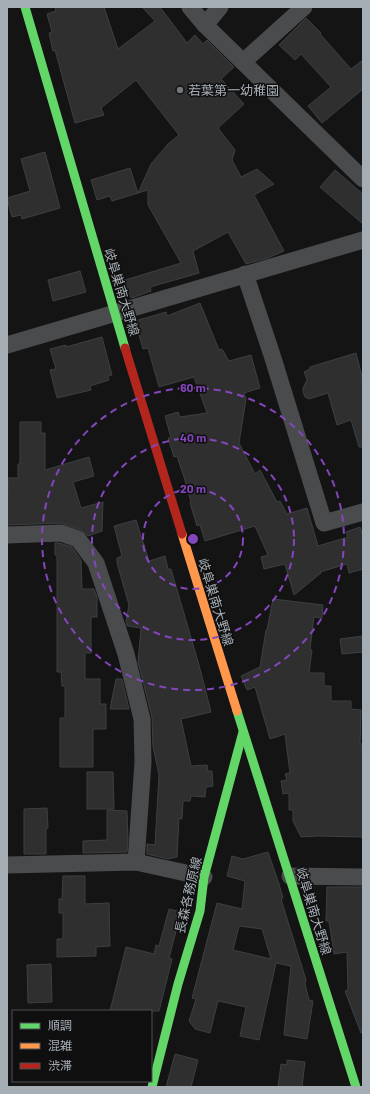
<svg xmlns="http://www.w3.org/2000/svg" width="370" height="1094" font-family="Barlow,'Noto Sans JP',sans-serif">
<style>
.building{fill:#2f2f30;stroke:#3d3f41;fill-rule:evenodd}
.lines{fill:none;stroke-linecap:round;stroke-linejoin:round}
.street{stroke:#494b4d;stroke-width:17}
.fast{stroke:#63d668;stroke-width:9}
.slow{stroke:#ff974d;stroke-width:9}
.jam{stroke:#b3261e;stroke-width:9}
.ring{fill:none;stroke:#8446bd;stroke-width:2;stroke-dasharray:7 5}
.poi-dot{fill:#73787d;stroke:#0f0f10;stroke-width:1.5}
.labels{text-anchor:middle;stroke-width:3;stroke-linejoin:round;paint-order:stroke}
.poi-label{font-size:13px;fill:#a6aeb5;stroke:#0f0f10;text-anchor:start}
.street-label{font-size:13px;fill:#a6aeb5;stroke:#0f0f10}
.centre{fill:#8446bd;stroke:#0f0f10;stroke-width:2}
.ring-label{font-size:12px;text-anchor:middle;font-weight:bold;fill:#8446bd;stroke:#0f0f10;stroke-width:3;stroke-linejoin:round;paint-order:stroke}
</style>
<rect width="100%" height="100%" fill="#141415"/>
<!-- building -->
<g class="building">
<path d="M55 7H104L118 49 155 21 142 7H160L187 43 195 35 203 44 207 40 234 67 221 79 244 104 218 128 235 150 232 160 241 177 257 169 274 184 254 195 284 251 268 258 246 264 228 232 193 251 199 273 150 287 151 291 132 298 126 294 122 281 181 263 148 205V190L138 193 151 164 168 144 179 135 136 80 101 108 104 115 75 123 55 50 53 51 49 33 52 32 47 14 56 11Z"/>
<path d="M306 18 321 33 320 34 351 69 363 60V89L322 123 308 106 331 87 301 54 295 60 279 45Z"/>
<path d="M45 152 60 208 22 219 21 215 12 217 7 198 30 191 21 159Z"/>
<path d="M130 168 138 193 112 201 110 196 97 200 91 180Z"/>
<path d="M335 170 363 194V224L320 187Z"/>
<path d="M80 271 86 292 53 301 48 280Z"/>
<path d="M200 303 219 350 222 349 229 361 251 355 260 388 244 393 246 399 239 443 255 474 260 470 277 502 280 501 287 514 307 508 318 546 348 537 346 532 360 527 363 536V569L349 573 347 564 320 572 321 573 294 595 285 564 264 569 261 557 268 555 255 526 205 541 200 525 197 526 190 503 191 502 184 477 177 456 174 457 168 438H171L165 416 178 412 180 417 207 413 194 377 159 387 148 348 143 349 135 321 166 312 167 316Z"/>
<path d="M102 337 112 375 108 376 109 380 90 386 91 390 57 398 50 370 56 369 50 349 66 345V347Z"/>
<path d="M356 353 363 381V447H359L351 420 337 425 328 393 309 399 305 397 303 392V388L307 380 304 372 310 369V367Z"/>
<path d="M20 422H41V433H45V470L89 457 94 476 73 482 81 508 103 502 102 531 88 536 81 530 61 523 7 525 8 478H18V464H20Z"/>
<path d="M136 520 149 561 165 556 168 569H171L199 665 211 712 181 719 191 766 207 765 208 771H212L213 786 206 787 205 797 191 796 190 801H183L182 819 179 818 177 857 168 859 147 854V844L155 845 159 775 153 747 152 717 138 662 141 628 127 626 126 621 129 605 117 563V558L122 556 114 526Z"/>
<path d="M55 543H59L72 547 81 560 82 589H94L97 597V617H91V653H85V679H100V704H106V729H93V767H60V718H65V686H62L61 672H57V555H55Z"/>
<path d="M273 599 323 605 322 618 314 617 310 649 312 650 309 673H324V686H331V701H351V709L361 710 360 744H363V837L318 836 301 837 293 821V810H289V793L283 794 281 781 287 780 285 774 290 773 285 734 270 739 255 687 247 690 241 676 260 667 266 630H267Z"/>
<path d="M363 636V652L342 654 340 639Z"/>
<path d="M116 679H122L129 709H110Z"/>
<path d="M87 772H113L114 809H87Z"/>
<path d="M47 808 48 828H46V854H24V809Z"/>
<path d="M107 810 127 811 128 840 127 852 83 853V841L107 840Z"/>
<path d="M268 852 279 884 283 898 281 899 306 980 305 984 309 1000 313 1001 307 1039 284 1035 291 966 276 963 259 1040 240 1036 246 1007 218 1001 210 1033 195 1029 189 1021 196 999 192 998 217 903 242 909 245 881 227 876 232 856 243 859ZM239 926 262 929 271 959 233 950Z"/>
<path d="M63 876H85V904L109 903 110 946 96 947V956L57 957V939H63V913H59V899H62Z"/>
<path d="M327 887H363V1033H361L345 991 348 990 347 952 334 954 329 921H326Z"/>
<path d="M169 909 181 912 169 958 172 959 159 1011H110L126 947 154 954 156 945 159 946Z"/>
<path d="M51 964 52 1002 28 1003 27 965Z"/>
<path d="M175 1054 198 1060 191 1087H166Z"/>
<path d="M287 1060 305 1062 302 1087H278L281 1064 287 1065Z"/>
</g>
<g class="lines">
<!-- street -->
<g class="street">
<path d="M190 7 205 25 363 179"/>
<path d="M205 25 220 7"/>
<path d="M243 62 304 7"/>
<path d="M245 274 272 355 324 523 363 512"/>
<path d="M7 345 363 240"/>
<path d="M7 535 61 533 78 539 96 563 126 654 142 719 143 762 136 862"/>
<path d="M7 865 136 862 204 877"/>
<path d="M290 876 363 877"/>
</g>
<!-- fast -->
<g class="fast">
<path d="M25 7 125 348"/>
<path d="M237 711 356 1087"/>
<path d="M152 1087 178 984 200 911 204 877 243 732"/>
</g>
<!-- slow -->
<path class="slow" d="M182 534 237 711"/>
<!-- jam -->
<path class="jam" d="M125 348 182 534"/>
</g>
<!-- distance rings -->
<g class="ring">
<circle cx="193" cy="539" r="50"/>
<circle cx="193" cy="539" r="101"/>
<circle cx="193" cy="539" r="151"/>
</g>
<!-- markers -->
<circle class="poi-dot" cx="180" cy="90" r="4"/>
<g class="labels">
<!-- poi labels -->
<g class="poi-label">
<text x="188" y="95">若葉第一幼稚園</text>
</g>
<!-- street labels -->
<g class="street-label">
<text transform="translate(122 292) rotate(73)" y="5">岐阜巣南大野線</text>
<text transform="translate(216 602) rotate(73)" y="5">岐阜巣南大野線</text>
<text transform="translate(188 895) rotate(-77)" y="5">長森各務原線</text>
<text transform="translate(314 911) rotate(73)" y="5">岐阜巣南大野線</text>
</g>
</g>
<circle cx="193" cy="539" r="6" class="centre"/>
<g class="ring-label">
<text x="193" y="392">60 m</text>
<text x="193" y="442">40 m</text>
<text x="193" y="493">20 m</text>
</g>
<!-- border -->
<rect width="370" height="1094" fill="none" stroke="#a6aeb5" stroke-width="16"/>
<!-- legend -->
<rect x="12" y="1010" width="140" height="72" fill="#0f0f10" stroke="#4b4f52"/>
<rect x="20" y="1023" width="20" height="6" fill="#63d668" stroke="#4b4f52"/>
<text x="48" y="1030" font-size="12" fill="#a6aeb5">順調</text>
<rect x="20" y="1043" width="20" height="6" fill="#ff974d" stroke="#4b4f52"/>
<text x="48" y="1050" font-size="12" fill="#a6aeb5">混雑</text>
<rect x="20" y="1063" width="20" height="6" fill="#b3261e" stroke="#4b4f52"/>
<text x="48" y="1070" font-size="12" fill="#a6aeb5">渋滞</text>
</svg>
